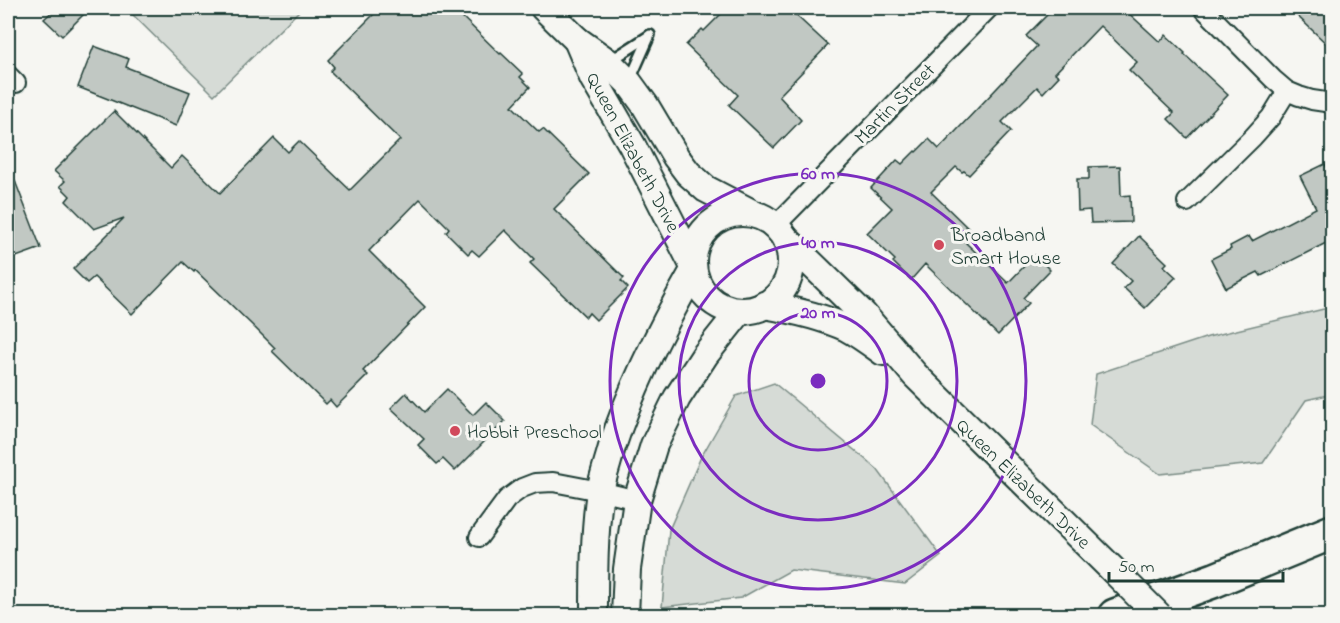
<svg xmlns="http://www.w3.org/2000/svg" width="1340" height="623" font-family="'Indie Flower',sans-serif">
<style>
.green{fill:#d6dbd6;stroke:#7a8c85;stroke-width:1.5}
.building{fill:#c1c8c3;stroke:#1f3d34;stroke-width:1.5}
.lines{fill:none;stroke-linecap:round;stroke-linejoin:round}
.lane-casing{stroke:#1f3d34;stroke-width:14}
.street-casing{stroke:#1f3d34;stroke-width:22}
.secondary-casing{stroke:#1f3d34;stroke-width:30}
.highway-casing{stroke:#1f3d34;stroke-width:38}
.path{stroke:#1f3d34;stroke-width:4;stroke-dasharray:6 4.5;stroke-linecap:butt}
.lane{stroke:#f6f6f2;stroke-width:9}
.street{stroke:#f6f6f2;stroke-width:18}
.secondary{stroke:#f6f6f2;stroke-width:26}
.highway{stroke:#f6f6f2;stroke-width:33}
.secondary-bridge-casing{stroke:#1f3d34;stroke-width:30;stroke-linecap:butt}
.secondary-bridge{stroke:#f6f6f2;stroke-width:26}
.ring{fill:none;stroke:#7b2cbf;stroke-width:3}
.poi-dot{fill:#d1495b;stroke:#f6f6f2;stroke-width:2}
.labels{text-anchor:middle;stroke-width:6;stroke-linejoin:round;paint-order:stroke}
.street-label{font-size:20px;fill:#1f3d34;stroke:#f6f6f2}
.poi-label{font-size:20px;fill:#1f3d34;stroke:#f6f6f2;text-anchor:start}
.centre{fill:#7b2cbf;stroke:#f6f6f2;stroke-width:3}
.ring-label{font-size:18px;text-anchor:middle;font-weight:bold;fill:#7b2cbf;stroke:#f6f6f2;stroke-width:6;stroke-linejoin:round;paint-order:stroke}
</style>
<rect width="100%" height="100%" fill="#f6f6f2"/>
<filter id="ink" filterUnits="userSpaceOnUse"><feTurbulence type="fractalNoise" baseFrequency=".0167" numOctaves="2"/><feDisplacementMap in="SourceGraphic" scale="12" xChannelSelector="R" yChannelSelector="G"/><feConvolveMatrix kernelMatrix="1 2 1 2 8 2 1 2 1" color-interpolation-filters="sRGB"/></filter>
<g filter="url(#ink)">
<!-- green -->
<g class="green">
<path d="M126 8H302L214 95Z"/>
<path d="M1332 307V394L1306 400 1263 463 1160 474 1090 425 1096 374 1208 337Z"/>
<path d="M774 383 877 469 941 556 905 584 791 570 741 598 662 607 669 530 700 459 736 396Z"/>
</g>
<!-- building -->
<g class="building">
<path d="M56 8H90L62 36 44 19Z"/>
<path d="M380 8H453L500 54 501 53 523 74 520 77 530 87 512 106 539 132 543 129 589 174 554 209 624 278 621 281 628 288 596 320 589 313 586 317 530 263 534 259 505 230 479 256 472 250 468 254 446 232 449 228 420 199 369 251 425 307 363 371 368 375 336 407 330 400 326 404 272 351 275 348 251 324 195 270 194 272 183 262 132 314 94 277 87 283 73 269 124 218 94 229 66 201 70 196 60 186 65 181 54 171 114 111 171 168 182 156 220 193 274 138 288 152 299 141 350 190 400 140 330 71 334 67 328 60Z"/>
<path d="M727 8H788L828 45 779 96 801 120 774 148 729 105 738 95 686 45 702 29 704 31Z"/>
<path d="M1054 8H1123L1160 42 1166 35 1185 53 1184 54 1228 95 1187 138 1168 119 1174 113 1129 70 1137 62 1100 26 1055 73 1059 76 1043 93 1037 87 1002 122 1011 131 969 175 964 171 962 172 956 167 931 192 972 232 965 240 967 242 966 243 1008 283 1035 255 1050 270 1023 298 1029 303 998 335 925 264 911 280 893 262 895 260 867 233 892 208 871 188 897 160 902 164 915 151 916 152 929 139 939 149 1037 46 1026 36Z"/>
<path d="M1289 8H1332V49Z"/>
<path d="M94 46 129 59 126 67 190 92 176 126 78 87Z"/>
<path d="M1325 164 1332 179V240L1261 276 1258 272 1226 288 1211 259 1231 249 1230 246 1249 236 1252 241 1316 208 1300 176Z"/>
<path d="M1120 166 1121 196 1130 195 1131 222 1091 223 1090 210 1078 211 1077 179H1089V167Z"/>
<path d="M8 168H10L41 248 8 260Z"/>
<path d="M1139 236 1167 263 1164 266 1176 277 1145 308 1124 288 1131 281 1113 264Z"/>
<path d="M447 389 473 415 486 402 505 421 455 471 443 459 437 464 418 445 424 439 391 408 406 393 424 412Z"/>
</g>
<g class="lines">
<!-- lane casing -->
<g class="lane-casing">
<g id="lane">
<path d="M610 61 649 36"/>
<path d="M630 80 650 35"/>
</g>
</g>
<!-- street casing -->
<g class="street-casing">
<g id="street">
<path d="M1203 8 1273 79 1287 91 1299 96 1312 100 1332 103"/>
<path d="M8 75 16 83"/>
<path d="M1187 202 1253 137 1271 117 1287 91"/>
<path d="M775 226 989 8"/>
<path d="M479 537 507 499 522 488 535 483 553 482 600 491 637 500"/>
</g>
</g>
<!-- secondary casing -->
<g class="secondary-casing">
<g id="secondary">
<path d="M544 8 577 40 608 62 629 83 645 105 676 157 688 173 706 189 754 214"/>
<path d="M577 40 593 78 632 145 692 263"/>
<circle cx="742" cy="262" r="49"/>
<path d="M785 238 863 314 915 375 1113 570"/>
<path d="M764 305C793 310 821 316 847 328 860 335 872 344 883 352"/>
<path d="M594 616C594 574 594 533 600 491 603 476 608 462 612 447 632 385 661 328 693 272"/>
<path d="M625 616 627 569 637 500 654 445 677 398 705 355 740 311"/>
</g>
</g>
<!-- highway casing -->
<g class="highway-casing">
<path id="highway" d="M1115 616 1215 580 1332 532"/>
</g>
<!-- path -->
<path class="path" d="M502 11 505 8"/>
<!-- lane -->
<use href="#lane" class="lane"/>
<!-- street -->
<use href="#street" class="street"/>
<!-- secondary -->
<use href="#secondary" class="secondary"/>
<!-- highway -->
<use href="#highway" class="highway"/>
<!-- secondary-bridge casing -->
<g class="secondary-bridge-casing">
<path id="secondary-bridge" d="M1113 570 1159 616"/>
</g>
<!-- secondary-bridge -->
<use href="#secondary-bridge" class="secondary-bridge"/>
</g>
</g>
<!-- distance rings -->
<g class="ring">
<circle cx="818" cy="381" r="69"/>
<circle cx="818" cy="381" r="139"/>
<circle cx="818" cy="381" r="208"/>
</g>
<!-- markers -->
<g class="poi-dot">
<circle cx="939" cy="245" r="6"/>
<circle cx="455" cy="431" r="6"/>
</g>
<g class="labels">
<!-- street labels -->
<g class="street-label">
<text transform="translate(894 103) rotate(-45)" y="7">Martin Street</text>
<text transform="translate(634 152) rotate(62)" y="7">Queen Elizabeth Drive</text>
<text transform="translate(1024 483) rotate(44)" y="7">Queen Elizabeth Drive</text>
</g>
<!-- poi labels -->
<g class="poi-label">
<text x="951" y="241">Broadband<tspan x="951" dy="23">Smart House</tspan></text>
<text x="467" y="438">Hobbit Preschool</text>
</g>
</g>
<circle cx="818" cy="381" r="9" class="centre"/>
<g class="ring-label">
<text x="818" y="179">60 m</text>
<text x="818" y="248">40 m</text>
<text x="818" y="318">20 m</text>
</g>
<!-- margin -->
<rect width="1340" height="623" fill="none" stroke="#f6f6f2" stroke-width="30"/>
<rect x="15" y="15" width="1310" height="593" fill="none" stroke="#1f3d34" stroke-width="2" filter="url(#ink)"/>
<!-- scale -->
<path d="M1109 572v9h174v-9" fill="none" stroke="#1f3d34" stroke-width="3"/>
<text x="1118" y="572" font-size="18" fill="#1f3d34" stroke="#f6f6f2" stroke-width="4.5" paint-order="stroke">50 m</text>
</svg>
